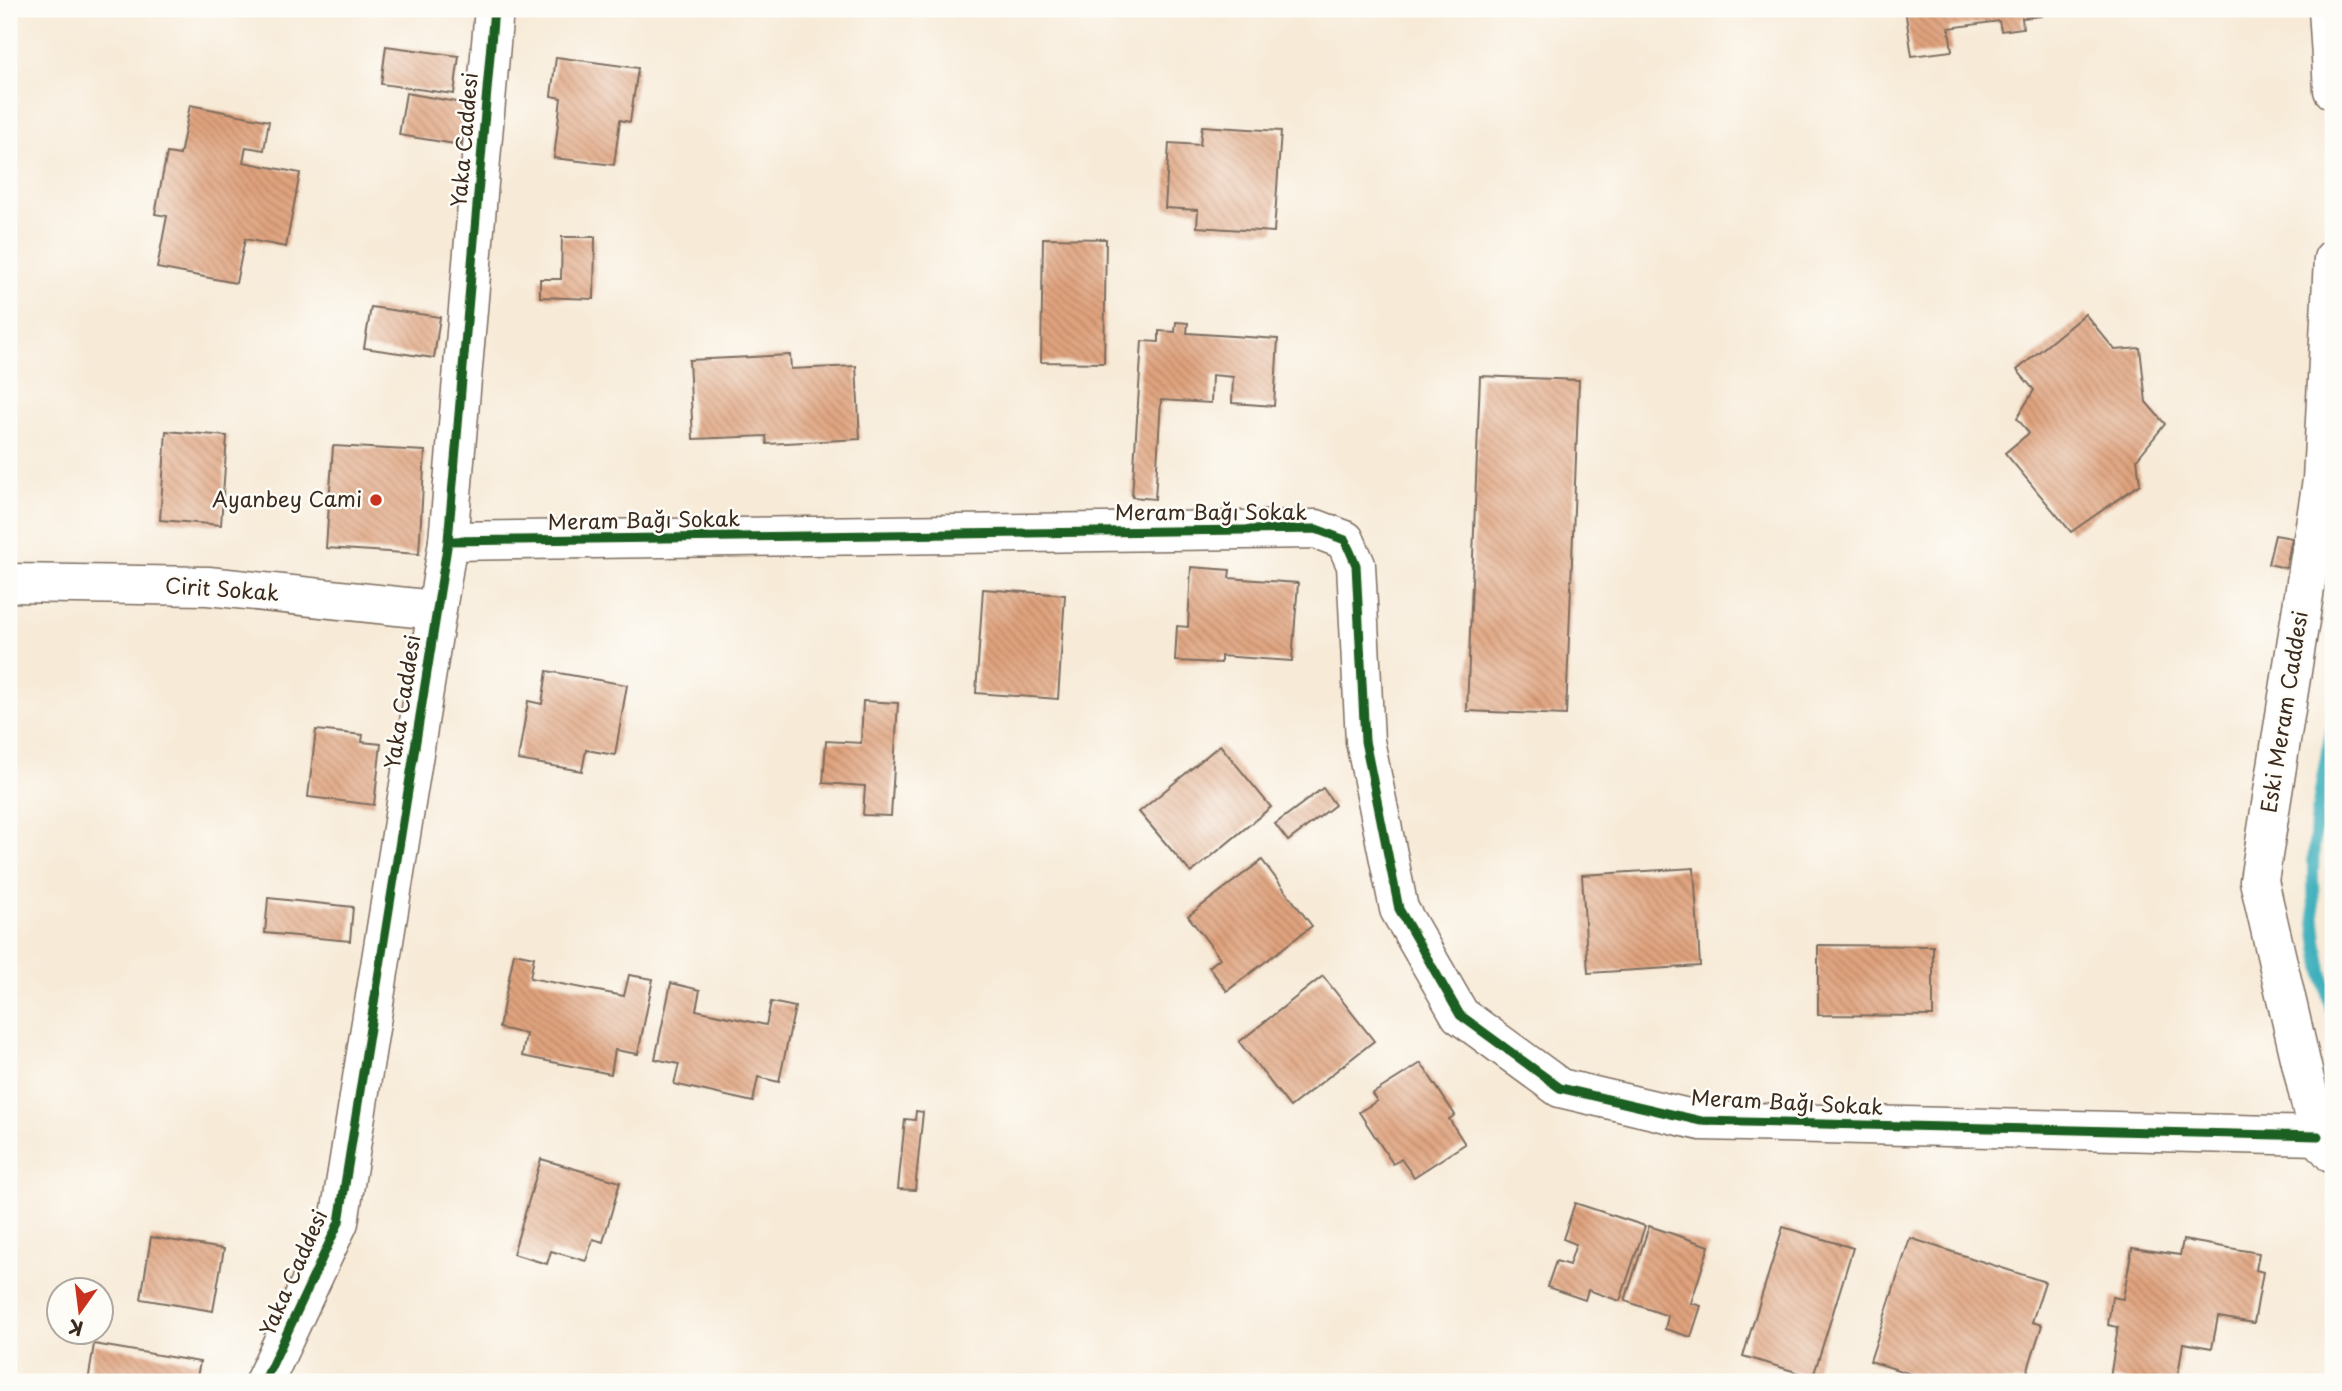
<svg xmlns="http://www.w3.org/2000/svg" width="2342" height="1391" font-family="'Playpen Sans',sans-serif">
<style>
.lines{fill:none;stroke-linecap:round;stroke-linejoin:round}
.stream{stroke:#41b0bc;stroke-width:12}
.building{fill:url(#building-back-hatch)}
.minor-casing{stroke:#7d6d5f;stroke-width:41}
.tertiary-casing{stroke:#7d6d5f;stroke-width:41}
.minor{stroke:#fff;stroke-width:38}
.tertiary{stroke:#fff;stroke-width:38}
.cycleway-casing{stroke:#fdfcf7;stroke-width:13}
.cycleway{stroke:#1b5e20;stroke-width:9}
.poi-dot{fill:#c8321e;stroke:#fdfcf7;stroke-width:2.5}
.labels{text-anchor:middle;stroke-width:5;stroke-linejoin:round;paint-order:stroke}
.street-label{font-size:21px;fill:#3b2a1e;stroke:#fdfcf7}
.poi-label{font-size:21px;fill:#3b2a1e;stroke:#fdfcf7;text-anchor:end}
</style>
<defs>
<pattern id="building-back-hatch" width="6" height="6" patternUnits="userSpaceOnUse" patternTransform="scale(1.75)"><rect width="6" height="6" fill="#e0a37e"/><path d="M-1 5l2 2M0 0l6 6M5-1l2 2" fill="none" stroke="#b78567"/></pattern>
</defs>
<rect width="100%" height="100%" fill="#fdfcf7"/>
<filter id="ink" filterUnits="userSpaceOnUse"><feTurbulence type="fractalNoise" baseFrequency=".0143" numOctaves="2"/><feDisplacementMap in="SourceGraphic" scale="14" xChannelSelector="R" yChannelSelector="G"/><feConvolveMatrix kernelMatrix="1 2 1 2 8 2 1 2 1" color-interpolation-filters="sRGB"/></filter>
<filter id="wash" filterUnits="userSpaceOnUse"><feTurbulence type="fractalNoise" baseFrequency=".00686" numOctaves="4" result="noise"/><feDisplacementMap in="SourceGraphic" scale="28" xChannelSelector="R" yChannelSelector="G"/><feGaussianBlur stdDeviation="1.57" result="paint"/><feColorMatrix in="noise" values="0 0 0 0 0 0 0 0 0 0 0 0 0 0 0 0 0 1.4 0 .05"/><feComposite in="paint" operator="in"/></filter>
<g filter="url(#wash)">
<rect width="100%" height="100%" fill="#f7ead7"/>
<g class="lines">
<!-- stream -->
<path class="stream" d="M2333 723C2310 825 2303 913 2333 1016"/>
</g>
<g id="blocks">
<!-- building -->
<g class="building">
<path d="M1905 9H2040L2041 16 2022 18 2023 28 2001 31 1999 21 1949 28 1952 51 1912 56Z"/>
<path d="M386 46 459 56 454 94 381 84Z"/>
<path d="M556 57 638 68 630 122 620 120 614 165 554 158 561 98 551 96Z"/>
<path d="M406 93 468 104 461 145 399 135Z"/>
<path d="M190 105 269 121 264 150 246 147 243 162 300 173 286 247 245 239 236 283 157 268 167 216 155 214 167 153 180 155Z"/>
<path d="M1202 126 1281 131 1274 232 1197 227 1198 210 1165 208 1169 143 1200 145Z"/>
<path d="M562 237H595L594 299 540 297V279H561Z"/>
<path d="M1043 238 1106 239 1104 363 1041 362Z"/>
<path d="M371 307 440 317 434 358 364 348Z"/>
<path d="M2085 314 2115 350 2140 348 2146 402 2165 424 2137 459 2140 484 2071 532 2005 453 2029 433 2017 418 2034 390 2017 370Z"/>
<path d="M1176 322 1188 323 1187 333 1278 339 1274 406 1232 403 1233 377 1212 375 1211 403 1161 400 1155 499 1132 497 1142 341 1159 342V331L1175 332Z"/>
<path d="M790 355 791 369 856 366 860 439 767 444 766 436 693 439 689 360Z"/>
<path d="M1480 376 1579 380 1566 715 1467 711Z"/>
<path d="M166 431 227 436 221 525 160 520Z"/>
<path d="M333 446 425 451 419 554 326 548Z"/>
<path d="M2275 535 2292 538 2286 568 2268 564Z"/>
<path d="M1191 567 1230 570 1229 578 1298 583 1292 661 1221 656V663L1175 661 1177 626 1188 627Z"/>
<path d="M983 589 1065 595 1058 699 976 693Z"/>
<path d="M547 671 627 685 615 755 586 750 582 771 518 760 528 701 542 704Z"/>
<path d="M863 701 898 703 891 816 863 815 865 786 823 783 826 741 861 743Z"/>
<path d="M316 730 363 735 362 742 381 744 374 805 308 797Z"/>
<path d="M1220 745 1271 807 1191 873 1139 812Z"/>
<path d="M1323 788 1335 805 1288 841 1275 824Z"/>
<path d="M1262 860 1312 926 1227 991 1209 967 1220 958 1188 916Z"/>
<path d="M1694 868 1700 966 1588 973 1582 875Z"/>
<path d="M268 898 353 907 350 941 265 933Z"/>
<path d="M1818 945 1933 946V1016L1818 1015Z"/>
<path d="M514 953 534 957 530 978 624 996 629 975 653 979 638 1054 615 1050 611 1074 522 1056 526 1034 499 1028Z"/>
<path d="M1323 976 1374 1041 1290 1107 1239 1042Z"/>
<path d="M671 983 700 990 696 1010 766 1025 771 1002 795 1007 779 1082 758 1077 753 1102 674 1084 679 1064 655 1059Z"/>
<path d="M1421 1063 1455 1115 1449 1119 1465 1144 1414 1177 1401 1159 1393 1164 1359 1112 1377 1101 1372 1094Z"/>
<path d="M916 1111 923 1112 915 1190 898 1189 905 1119 915 1120Z"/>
<path d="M541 1159 620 1182 603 1242 593 1239 586 1261 551 1251 547 1264 513 1254Z"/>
<path d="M1575 1203 1645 1226 1620 1301 1588 1290 1585 1300 1547 1287 1556 1261 1569 1265 1576 1244 1563 1239Z"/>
<path d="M1649 1226 1709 1246 1691 1303 1701 1306 1691 1337 1665 1329 1668 1316 1625 1301Z"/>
<path d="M1783 1227 1853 1248 1813 1377 1743 1356Z"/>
<path d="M151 1237 224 1249 213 1311 141 1299Z"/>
<path d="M1910 1238 2045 1282 2032 1322 2042 1325 2024 1382H1936L1870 1361Z"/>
<path d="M2183 1240 2259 1253 2256 1270 2263 1272 2254 1323 2218 1317 2212 1348 2183 1343 2177 1382H2133L2110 1378 2118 1327 2108 1325 2112 1297 2123 1299 2132 1248 2180 1255Z"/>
<path d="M94 1344 200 1362 196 1382H88Z"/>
</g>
</g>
</g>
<g filter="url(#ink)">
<use href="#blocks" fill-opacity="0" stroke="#7d6d5f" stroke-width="2"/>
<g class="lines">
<!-- minor casing -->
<g class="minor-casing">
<g id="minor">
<path d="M448 541 1316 529 1345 540 1356 565 1365 741 1399 909 1460 1015 1560 1088 1701 1121 2318 1136"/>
<path d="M9 583 208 586 435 610"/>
</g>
</g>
<!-- tertiary casing -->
<g class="tertiary-casing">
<g id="tertiary">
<path d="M2328 9 2333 90"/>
<path d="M2333 259 2322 480 2259 881 2318 1136 2333 1154"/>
<path d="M264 1382 339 1222 448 541 494 9"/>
</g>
</g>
<!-- minor -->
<use href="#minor" class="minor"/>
<!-- tertiary -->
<use href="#tertiary" class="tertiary"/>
<!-- cycleway casing -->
<g class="cycleway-casing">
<g id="cycleway">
<path d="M448 541 1316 529 1345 540 1356 565 1365 741 1399 909 1460 1015 1560 1088 1701 1121 2318 1136"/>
<path d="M264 1382 339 1222 448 541 494 9"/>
</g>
</g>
<!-- cycleway -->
<use href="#cycleway" class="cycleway"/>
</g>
</g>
<!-- markers -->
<circle class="poi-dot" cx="376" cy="500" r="7"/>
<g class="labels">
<!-- street labels -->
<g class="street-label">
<text transform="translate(465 140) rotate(-85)" y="7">Yaka Caddesi</text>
<text x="1211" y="520">Meram Bağı Sokak</text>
<text transform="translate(644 521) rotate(-1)" y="7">Meram Bağı Sokak</text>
<text transform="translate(222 590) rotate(4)" y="7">Cirit Sokak</text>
<text transform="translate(403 702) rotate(-81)" y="7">Yaka Caddesi</text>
<text transform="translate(2285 712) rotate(-81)" y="7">Eski Meram Caddesi</text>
<text transform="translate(1787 1103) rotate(3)" y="7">Meram Bağı Sokak</text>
<text transform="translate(294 1273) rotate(-66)" y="7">Yaka Caddesi</text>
</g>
<!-- poi labels -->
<g class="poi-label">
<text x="362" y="507">Ayanbey Cami</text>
</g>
</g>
<!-- margin -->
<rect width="2342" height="1391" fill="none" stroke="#fdfcf7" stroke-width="35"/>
<!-- north arrow -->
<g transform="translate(80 1311) rotate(194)"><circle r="33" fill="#fdfcf7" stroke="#afa8a0" stroke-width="2"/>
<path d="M0-5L12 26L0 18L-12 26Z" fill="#c8321e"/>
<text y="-10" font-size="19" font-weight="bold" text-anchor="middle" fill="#3b2a1e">K</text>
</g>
</svg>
